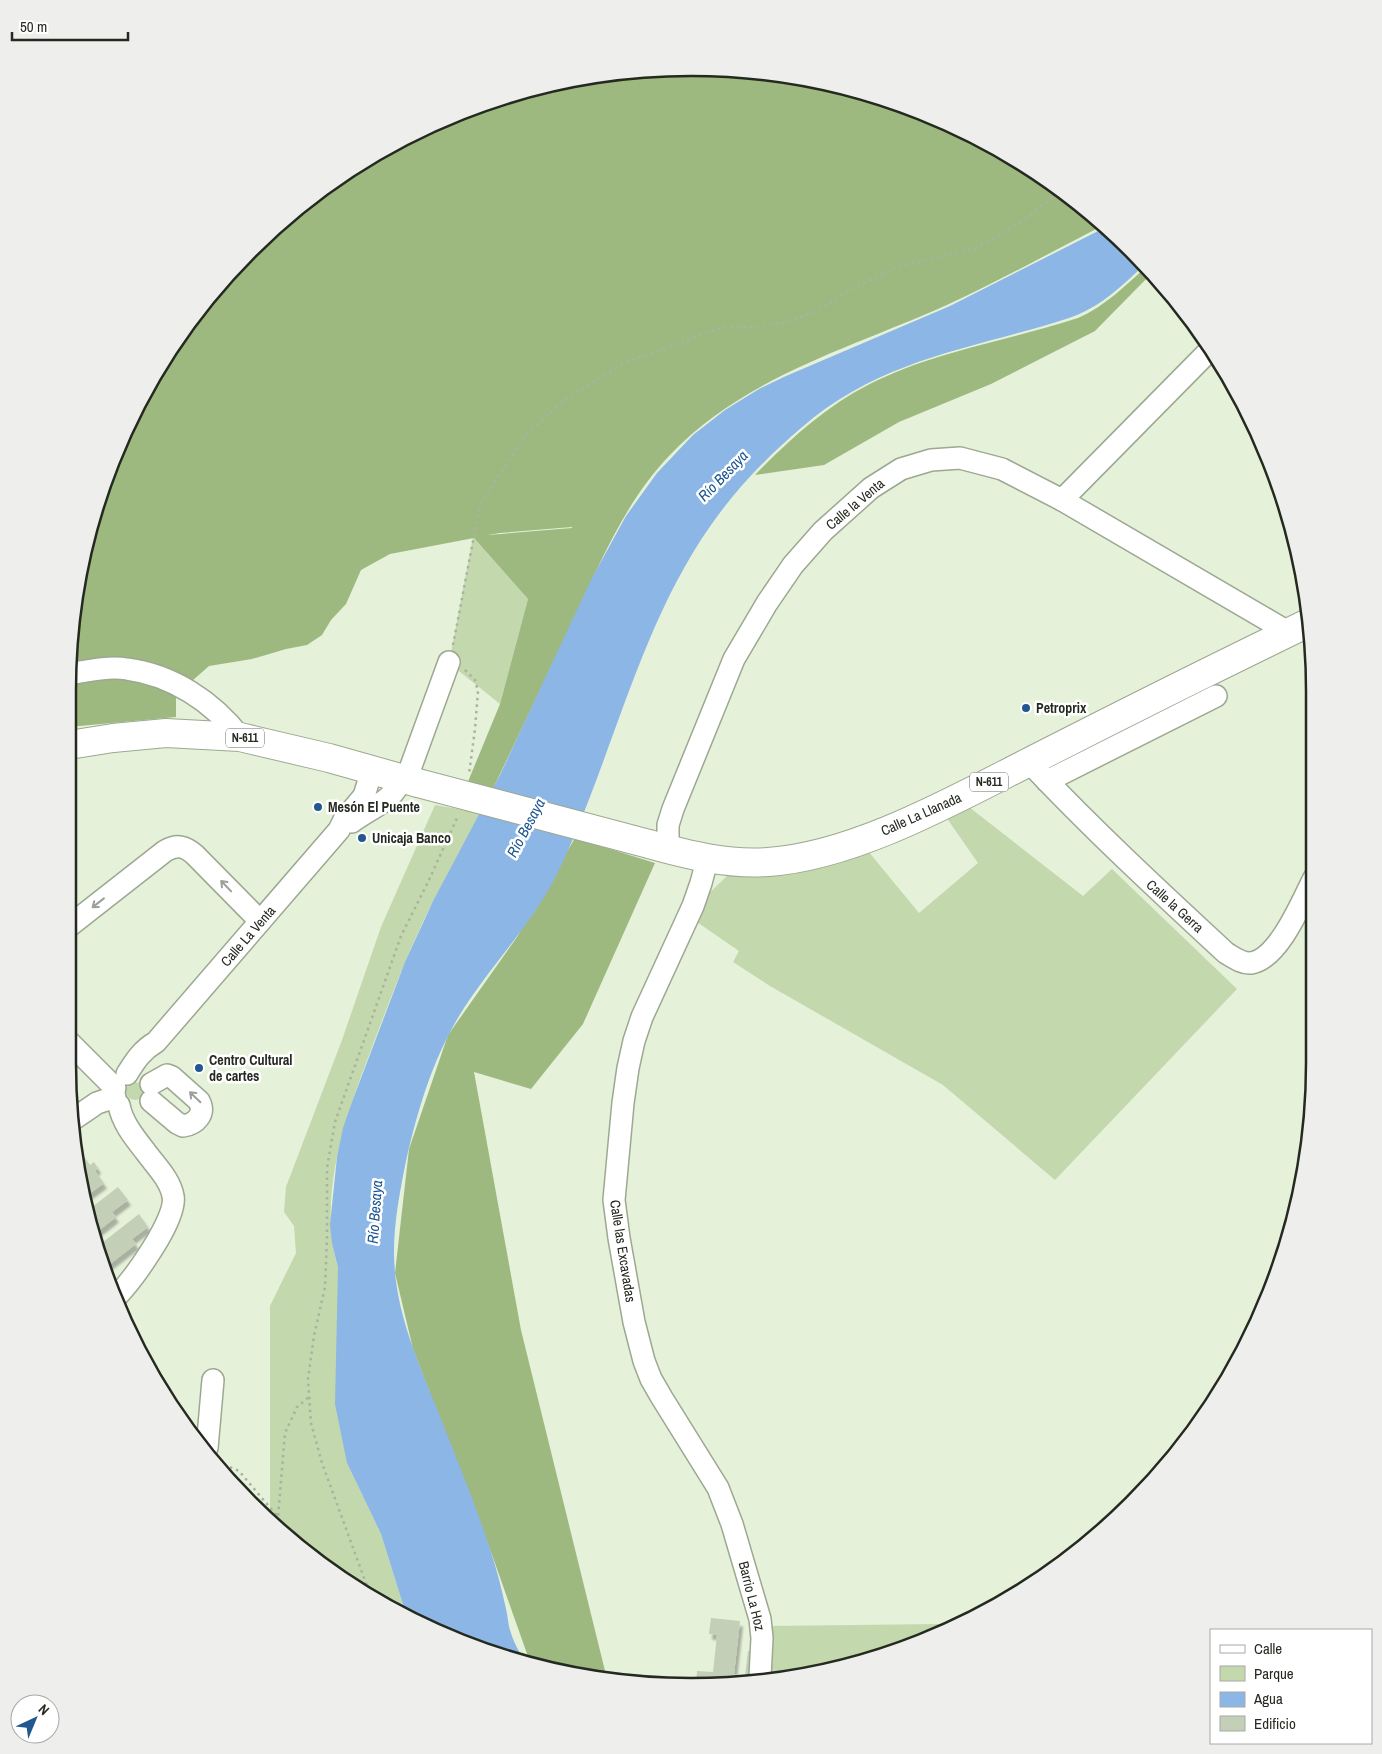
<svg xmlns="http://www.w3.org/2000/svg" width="1382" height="1754" font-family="'Archivo Narrow',sans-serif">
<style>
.green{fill:#c3d8ac}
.forest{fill:#9eb980;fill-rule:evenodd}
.water{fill:#8cb6e6}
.building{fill:#c3cfb7;filter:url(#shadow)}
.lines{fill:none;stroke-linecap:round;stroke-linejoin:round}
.minor-casing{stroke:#9ca891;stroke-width:24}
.highway-casing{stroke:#9ca891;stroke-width:30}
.path{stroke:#a9b39f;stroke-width:2.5;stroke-dasharray:2.5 4;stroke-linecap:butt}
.minor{stroke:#fff;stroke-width:21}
.highway{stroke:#fff;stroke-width:28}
.highway-bridge-casing{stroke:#9ca891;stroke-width:30;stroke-linecap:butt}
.highway-bridge{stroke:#fff;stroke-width:28}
.oneway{stroke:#9d9f9b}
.poi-dot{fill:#22578f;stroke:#fff;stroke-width:2}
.labels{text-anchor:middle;stroke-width:5;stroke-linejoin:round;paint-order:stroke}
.shield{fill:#fff;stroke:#666a64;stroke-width:1}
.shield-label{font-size:12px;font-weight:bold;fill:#252a21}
.street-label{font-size:14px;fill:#252a21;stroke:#fff}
.poi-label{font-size:14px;font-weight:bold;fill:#252a21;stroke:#fff;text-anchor:start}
.water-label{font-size:15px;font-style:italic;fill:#1b5590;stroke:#fff}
.rim{fill:none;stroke:#252a21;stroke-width:2.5}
</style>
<defs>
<filter id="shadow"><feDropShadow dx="3" dy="5.5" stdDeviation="1" flood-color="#0004"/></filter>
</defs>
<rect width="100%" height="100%" fill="#e5f1d9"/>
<!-- green -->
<g class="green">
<path d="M473 537 528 599 500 704 449 663Z"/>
<path d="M435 805 481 813C461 849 440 886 422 924 403 964 388 1005 372 1047 346 1116 317 1194 338 1268L347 1463 381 1534 406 1614 380 1603 270 1519V1306L296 1253 294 1226 284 1212 286 1187 342 1040 381 927Z"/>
<path d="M969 807 1083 896 1112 869 1237 989 1055 1180 943 1085 770 986 733 962 739 951 694 920 701 901 727 876 822 868 868 851 919 913 978 863 946 817Z"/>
<circle cx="135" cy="1091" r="9"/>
<path d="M941 1624 947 1626 853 1665 766 1677 768 1626Z"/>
</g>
<!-- forest -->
<g class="forest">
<path d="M731 69 852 89 966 132 1070 196 1102 226C1051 252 1001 280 949 304 852 348 744 376 669 456 626 501 602 559 576 614 548 674 519 734 491 793L467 784 500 704 528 599 474 538 390 554 361 570 346 604 331 620 322 635 307 645 286 649 252 659 209 666 176 695V717L69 727V651L101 490 151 380 197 311 280 222 379 151 490 101 609 73ZM572 527V528L488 535 500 533Z"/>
<path d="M1146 267 1152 273 1095 331 991 384 899 422 824 465 755 475C789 440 825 407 868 385 934 351 1008 341 1078 318 1105 306 1125 286 1146 267Z"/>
<path d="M575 838 655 863 583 1024 531 1089 474 1072 521 1330 606 1675 531 1665 491 1552 413 1349 395 1273 409 1149 448 1035 517 937Z"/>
</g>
<!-- water -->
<path class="water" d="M1104 228 1144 265C1121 287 1099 308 1069 318 973 349 881 358 801 428 767 457 736 489 711 525 637 630 612 762 556 876 533 921 498 958 470 999 436 1048 419 1104 406 1161 400 1191 394 1221 394 1252 394 1306 415 1355 435 1404 454 1453 475 1502 491 1552 497 1571 502 1590 506 1609 508 1617 508 1626 511 1633 514 1644 521 1654 525 1663L406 1614 381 1534 347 1463 335 1404 338 1268 332 1243 330 1225 337 1157 343 1128 352 1102 405 962 434 899 500 775 592 578 626 516 657 473 693 435 725 410 759 389 786 376 950 306Z"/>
<!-- building -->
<g class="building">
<path d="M81 1153 90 1165 94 1162 98 1168 95 1171 104 1183 85 1197 79 1154Z"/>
<path d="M118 1187 128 1200 112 1212 116 1217 93 1235 89 1225 87 1211Z"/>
<path d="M139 1214 148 1227 132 1239 136 1244 106 1267 98 1246Z"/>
<path d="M711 1618 740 1621 734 1674 745 1676 748 1651 757 1652 754 1678 696 1686 697 1671 713 1672 717 1635 709 1634Z"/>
</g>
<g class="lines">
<!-- minor casing -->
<g class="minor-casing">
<g id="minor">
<path d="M1062 500 1210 350"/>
<path d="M69 674C87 671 108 666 127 669 172 675 212 701 240 737"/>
<path d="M1029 762C1092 829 1159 891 1226 953 1233 957 1242 964 1251 963 1279 959 1302 901 1314 878"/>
<path d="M406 780 449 662"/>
<path d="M1047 781 1216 696"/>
<path d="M352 822C369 809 395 800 401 779"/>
<path d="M668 849V825L673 809 734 659 767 603 793 565 823 531 871 488 901 469 931 460 960 458 1002 469 1062 500 1288 632"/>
<path d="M705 858V868L701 883 693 906 642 1017 634 1041 628 1068 623 1103 614 1200 619 1238 634 1322 644 1361 651 1379 662 1398 718 1488 732 1524 760 1619 762 1638 760 1677"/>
<path d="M68 927 165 851C177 844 185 846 195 855L260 921"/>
<path d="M68 1041 115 1088"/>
<path d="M127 1074C135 1061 142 1050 156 1042L339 830 344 820 364 796 372 770"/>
<path d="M151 1101 177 1123 183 1126C196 1124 206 1114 199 1101L172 1077 167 1075 151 1084"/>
<path d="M75 1118 97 1103 115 1097"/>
<path d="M118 1295C133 1279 178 1218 173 1196 170 1179 155 1165 145 1151 134 1137 122 1122 119 1105"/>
<path d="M207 1448 213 1380"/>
</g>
</g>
<!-- highway casing -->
<g class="highway-casing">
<g id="highway">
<path d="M69 745 113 738 166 733 240 737 329 758 418 783"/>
<path d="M649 844C688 855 728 865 768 862 855 856 954 800 1031 761 1123 714 1215 668 1308 623"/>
</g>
</g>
<!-- path -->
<g class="path">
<path d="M453 645 480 505 524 437 563 401 622 364 725 326 752 327 787 322 821 309 853 288 895 268 976 248 1023 221 1061 190"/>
<path d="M465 670 475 680 478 691 475 729 469 774"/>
<path d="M218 1462 239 1471 278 1517 285 1433 297 1407 309 1397"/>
<path d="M371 1597 322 1463 311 1423 308 1379 314 1336 325 1287 327 1238V1168L335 1122 401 936 429 880 458 816"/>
</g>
<!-- minor -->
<use href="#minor" class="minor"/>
<!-- highway -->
<use href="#highway" class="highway"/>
<!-- highway-bridge casing -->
<g class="highway-bridge-casing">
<path id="highway-bridge" d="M418 783 649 844"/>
</g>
<!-- highway-bridge -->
<use href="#highway-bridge" class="highway-bridge"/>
</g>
<!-- one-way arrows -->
<defs><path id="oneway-shaft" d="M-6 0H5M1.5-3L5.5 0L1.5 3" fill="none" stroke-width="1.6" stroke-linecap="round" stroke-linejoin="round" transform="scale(1.25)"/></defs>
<g class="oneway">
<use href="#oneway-shaft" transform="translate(226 886) rotate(-134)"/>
<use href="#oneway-shaft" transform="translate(98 903) rotate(142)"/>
<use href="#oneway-shaft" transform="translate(195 1097) rotate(-136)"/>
</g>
<!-- markers -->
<g class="poi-dot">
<circle cx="1026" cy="708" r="5"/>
<circle cx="318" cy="807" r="5"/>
<circle cx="362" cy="838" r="5"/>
<circle cx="199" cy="1068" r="5"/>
</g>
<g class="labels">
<!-- shield labels -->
<g class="shield">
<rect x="226" y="728.5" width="38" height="19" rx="4"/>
<rect x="970" y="772.5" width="38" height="19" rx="4"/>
</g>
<g class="shield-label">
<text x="245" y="742">N-611</text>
<text x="989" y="786">N-611</text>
</g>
<!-- street labels -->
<g class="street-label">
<text transform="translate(855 504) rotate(-40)" y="5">Calle la Venta</text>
<text transform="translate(921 814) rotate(-24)" y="5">Calle La Llanada</text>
<text transform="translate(1175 906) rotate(42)" y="5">Calle la Gerra</text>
<text transform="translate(248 936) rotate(-49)" y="5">Calle La Venta</text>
<text transform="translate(623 1251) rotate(81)" y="5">Calle las Excavadas</text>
<text transform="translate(752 1596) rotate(76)" y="5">Barrio La Hoz</text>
</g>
<!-- poi labels -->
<g class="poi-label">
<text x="1036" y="713">Petroprix</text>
<text x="328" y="812">Mesón El Puente</text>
<text x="372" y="843">Unicaja Banco</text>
<text x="209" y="1065">Centro Cultural<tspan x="209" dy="16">de cartes</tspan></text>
</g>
<!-- water labels -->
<g class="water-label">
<text transform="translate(723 476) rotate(-46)" y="5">Río Besaya</text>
<text transform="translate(526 828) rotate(-62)" y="5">Río Besaya</text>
<text transform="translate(375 1212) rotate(-86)" y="5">Río Besaya</text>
</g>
</g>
<!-- crop -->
<path d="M0 0H1382V1754H0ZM691 76H691A615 615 0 0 1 1306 691V1063A615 615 0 0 1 691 1678H691A615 615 0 0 1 76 1063V691A615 615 0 0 1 691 76Z" fill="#eeeeed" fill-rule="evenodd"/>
<path class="rim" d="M691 76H691A615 615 0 0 1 1306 691V1063A615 615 0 0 1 691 1678H691A615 615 0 0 1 76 1063V691A615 615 0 0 1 691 76Z"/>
<!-- legend -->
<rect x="1210" y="1629" width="162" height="115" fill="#ffffff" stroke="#a8aaa6"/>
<rect x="1220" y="1645" width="25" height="8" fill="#ffffff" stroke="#a8aaa6"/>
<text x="1254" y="1654" font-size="15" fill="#252a21">Calle</text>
<rect x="1220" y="1666" width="25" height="15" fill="#c3d8ac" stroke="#a8aaa6"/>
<text x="1254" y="1679" font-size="15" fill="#252a21">Parque</text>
<rect x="1220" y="1692" width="25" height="15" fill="#8cb6e6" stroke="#a8aaa6"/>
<text x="1254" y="1704" font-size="15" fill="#252a21">Agua</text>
<rect x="1220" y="1716" width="25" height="15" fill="#c3cfb7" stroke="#a8aaa6"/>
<text x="1254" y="1729" font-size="15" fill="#252a21">Edificio</text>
<!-- north arrow -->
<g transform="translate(35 1719) rotate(44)"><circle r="24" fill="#ffffff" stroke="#a8aaa6"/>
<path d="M0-4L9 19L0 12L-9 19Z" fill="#22578f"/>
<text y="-8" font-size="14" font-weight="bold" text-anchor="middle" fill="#252a21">N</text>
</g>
<!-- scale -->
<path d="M12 32v8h116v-8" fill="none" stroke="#252a21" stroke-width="2.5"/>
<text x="20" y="32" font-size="15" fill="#252a21" stroke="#ffffff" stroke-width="4" paint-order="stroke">50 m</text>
</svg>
